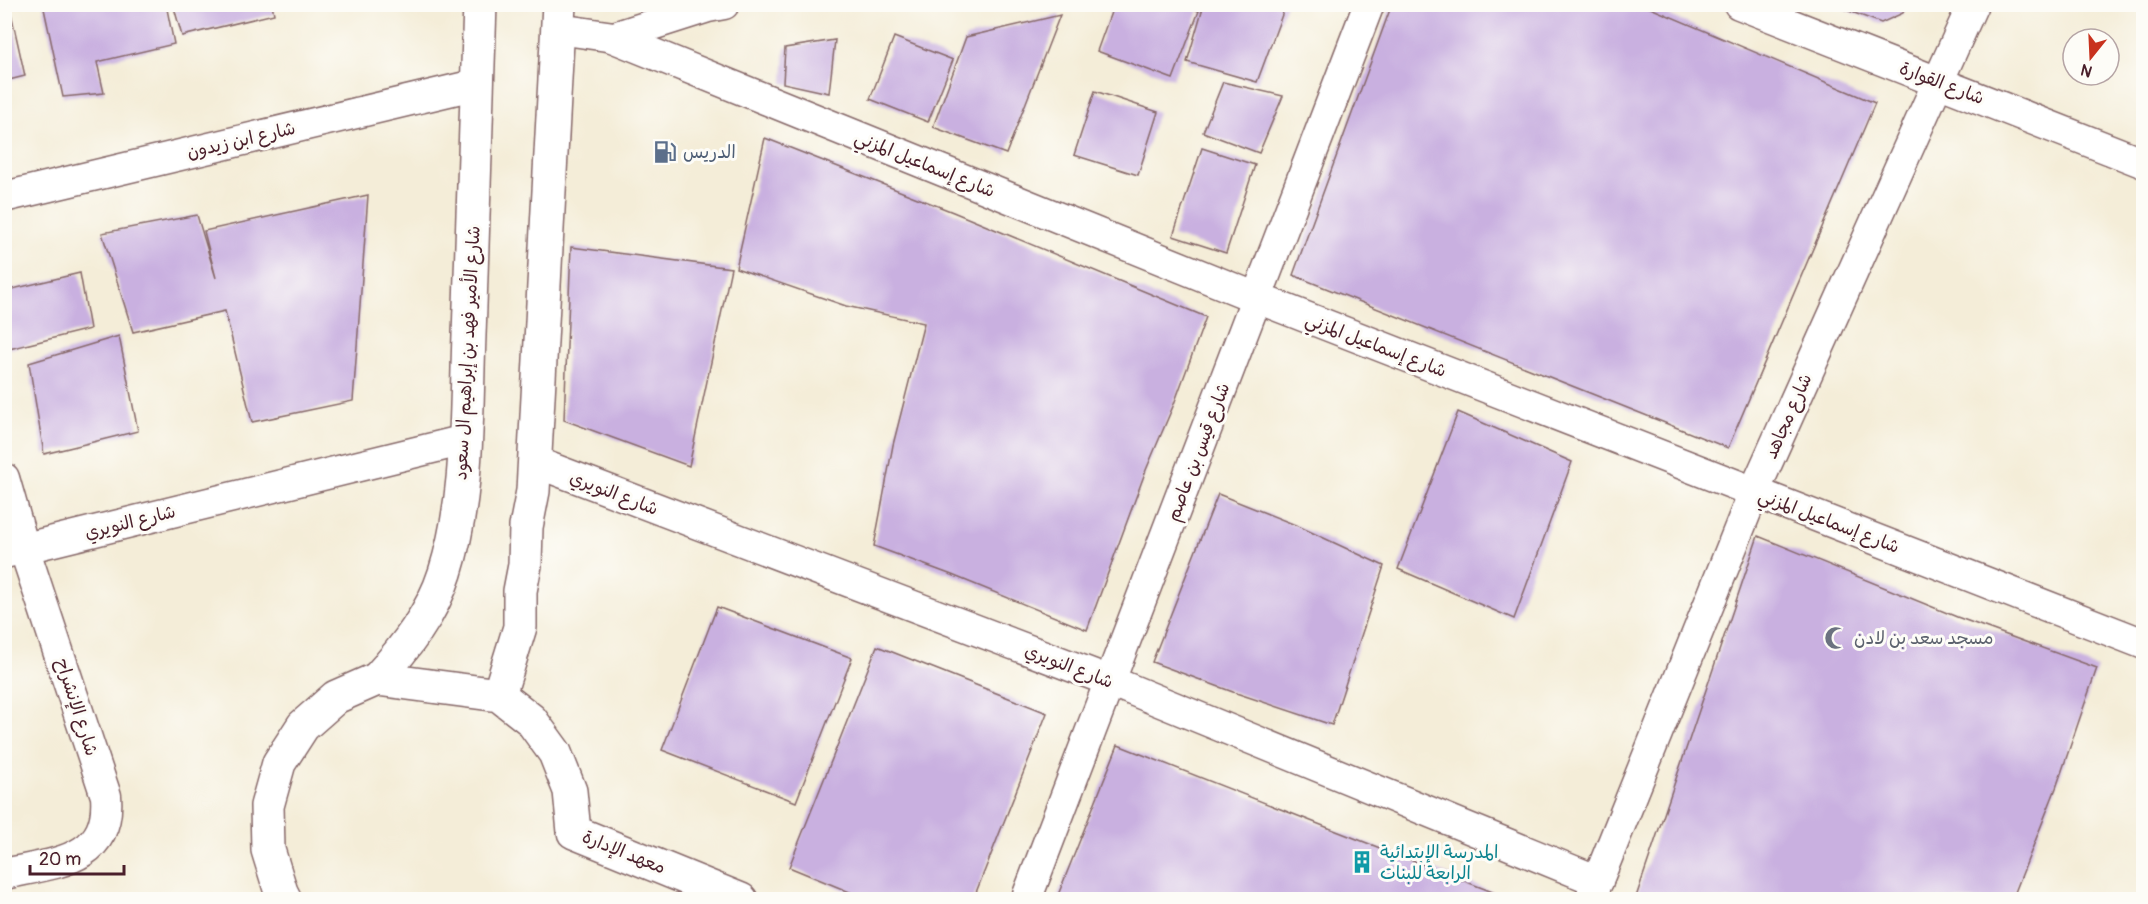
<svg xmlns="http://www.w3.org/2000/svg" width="2148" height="904" font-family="Pangolin,'Playpen Sans Arabic',sans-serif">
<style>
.building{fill:#c9b0e0}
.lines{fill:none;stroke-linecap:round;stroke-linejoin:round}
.minor-casing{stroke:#866768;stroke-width:33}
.secondary-casing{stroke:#866768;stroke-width:36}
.minor{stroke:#fff;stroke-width:30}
.secondary{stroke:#fff;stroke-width:33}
.labels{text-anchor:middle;stroke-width:6;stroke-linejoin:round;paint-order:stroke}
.street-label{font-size:18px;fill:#4a1f2b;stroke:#fdfcf7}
.service-label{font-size:18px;fill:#4e5e75;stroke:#fdfcf7;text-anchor:start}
.worship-label{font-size:18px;fill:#5b616d;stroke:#fdfcf7;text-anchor:start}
.culture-label{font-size:18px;fill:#0d838f;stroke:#fdfcf7;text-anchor:start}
</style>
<rect width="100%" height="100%" fill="#fdfcf7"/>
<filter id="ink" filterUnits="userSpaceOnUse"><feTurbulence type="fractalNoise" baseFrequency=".0167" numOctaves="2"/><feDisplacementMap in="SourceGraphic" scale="12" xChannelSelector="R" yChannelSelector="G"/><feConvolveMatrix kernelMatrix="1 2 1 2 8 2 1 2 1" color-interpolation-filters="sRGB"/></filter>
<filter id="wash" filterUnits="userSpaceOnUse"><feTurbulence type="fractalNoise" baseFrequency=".008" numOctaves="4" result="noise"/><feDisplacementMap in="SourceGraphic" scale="24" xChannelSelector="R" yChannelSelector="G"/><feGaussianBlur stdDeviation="1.35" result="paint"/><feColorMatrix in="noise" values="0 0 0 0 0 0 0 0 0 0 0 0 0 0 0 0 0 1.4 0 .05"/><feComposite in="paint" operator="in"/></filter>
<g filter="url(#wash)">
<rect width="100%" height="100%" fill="#f4edd8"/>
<g id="blocks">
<!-- building -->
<g class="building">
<path d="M5 4H9L25 76 5 81Z"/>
<path d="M43 4H166L174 44 97 62 104 93 63 97Z"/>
<path d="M173 4H272L274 14 182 36Z"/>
<path d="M1114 4H1181L1199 11 1173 79 1097 51Z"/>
<path d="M1204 4H1286L1257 82 1187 62Z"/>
<path d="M1392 4H1641L1875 103 1728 448 1293 275Z"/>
<path d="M1906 4 1903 13 1881 23 1833 5Z"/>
<path d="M1060 15 1006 154 933 127 966 37Z"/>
<path d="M894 37 953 60 928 122 870 99Z"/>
<path d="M835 40 829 93 783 83 785 48Z"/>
<path d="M1223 82 1283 96 1259 153 1203 132Z"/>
<path d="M1095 91 1158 112 1138 175 1074 155Z"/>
<path d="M765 138 953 212 1206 317 1174 404 1146 470 1087 630 952 575 874 546 893 445 924 323 846 306 736 268Z"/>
<path d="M1202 148 1255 165 1226 253 1173 236Z"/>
<path d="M368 195 353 401 252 422 225 311 133 332 102 233 197 215 216 278 204 231Z"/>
<path d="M571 247 731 268 689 466 564 420Z"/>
<path d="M80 273 90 329 9 349 4 328V291Z"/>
<path d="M119 336 138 431 44 454 29 363Z"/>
<path d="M1458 412 1572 462 1514 619 1398 569Z"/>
<path d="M1218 494 1298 526 1384 566 1332 725 1233 692 1152 662Z"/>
<path d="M1758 536 1957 617 2097 668 2056 788 2012 900H1635Z"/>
<path d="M717 607 852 658 796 802 662 750Z"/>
<path d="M877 646 1047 713 973 900H869L789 867Z"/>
<path d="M1118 745 1321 825 1513 900H1056Z"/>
</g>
</g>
</g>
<g filter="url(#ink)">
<use href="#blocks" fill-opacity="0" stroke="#866768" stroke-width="1.5"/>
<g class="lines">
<!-- minor casing -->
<g class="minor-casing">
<g id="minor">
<path d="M1739 4 2144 163"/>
<path d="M558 29 614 37 708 7 724 4"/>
<path d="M612 37 1257 298 2144 644"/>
<path d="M4 197 478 84"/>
<path d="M535 462 1110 681 1598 881"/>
<path d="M4 478 24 548 106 796C111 862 53 863 4 874"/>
<path d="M5 553 465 440"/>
<path d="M1026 900 1369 4"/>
<path d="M1590 900 1754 492 1973 4"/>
</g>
</g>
<!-- secondary casing -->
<g class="secondary-casing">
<g id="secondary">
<path d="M377 679C405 648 432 614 445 573 469 498 466 414 469 335 473 225 476 115 480 4"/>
<path d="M499 695 520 627V591L525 565 526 527 533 491 559 4"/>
<path d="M285 900 281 892 268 850 267 806 279 763 303 726 336 697 377 679 499 695 531 720 555 753 570 791 574 832 741 900"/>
</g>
</g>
<!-- minor -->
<use href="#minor" class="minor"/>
<!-- secondary -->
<use href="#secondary" class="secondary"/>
</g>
</g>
<!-- icons -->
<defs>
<g id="fuel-bare" transform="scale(1.8)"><path d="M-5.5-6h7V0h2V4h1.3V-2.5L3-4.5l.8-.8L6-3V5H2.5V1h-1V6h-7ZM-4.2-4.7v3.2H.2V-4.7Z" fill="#5c6f8a" stroke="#fdfcf7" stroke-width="2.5" paint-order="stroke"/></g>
<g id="mosque-bare" transform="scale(1.8)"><path d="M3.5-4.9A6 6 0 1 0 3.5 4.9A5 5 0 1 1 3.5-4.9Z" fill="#6b7280" stroke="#fdfcf7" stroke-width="2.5" paint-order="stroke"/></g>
<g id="building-bare" transform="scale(1.8)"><path d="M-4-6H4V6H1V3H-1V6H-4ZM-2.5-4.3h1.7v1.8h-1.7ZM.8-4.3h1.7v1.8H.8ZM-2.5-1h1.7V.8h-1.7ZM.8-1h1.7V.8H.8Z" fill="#0f9aa8" stroke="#fdfcf7" stroke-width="2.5" paint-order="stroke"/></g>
</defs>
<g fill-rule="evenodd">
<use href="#fuel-bare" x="665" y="152"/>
<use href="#mosque-bare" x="1836" y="638"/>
<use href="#building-bare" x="1362" y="862"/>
</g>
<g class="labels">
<!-- street labels -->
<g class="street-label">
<text transform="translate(1942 83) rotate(21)" y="6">شارع القوارة</text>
<text transform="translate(241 140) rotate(-13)" y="6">شارع ابن زيدون</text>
<text transform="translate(925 164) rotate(22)" y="6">شارع إسماعيل المزني</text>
<text transform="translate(1376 345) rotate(21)" y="6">شارع إسماعيل المزني</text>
<text transform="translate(467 353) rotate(-87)" y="6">شارع الأمير فهد بن إبراهيم ال سعود</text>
<text transform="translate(1788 416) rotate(-66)" y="6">شارع مجاهد</text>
<text transform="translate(1198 452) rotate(-69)" y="6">شارع قيس بن عاصم</text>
<text transform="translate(614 493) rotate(21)" y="6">شارع النويري</text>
<text transform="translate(1829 521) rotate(21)" y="6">شارع إسماعيل المزني</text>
<text transform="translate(130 522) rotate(-14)" y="6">شارع النويري</text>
<text transform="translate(1069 666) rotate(21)" y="6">شارع النويري</text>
<text transform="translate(77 707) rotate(72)" y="6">شارع الإنشراح</text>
<text transform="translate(624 852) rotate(22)" y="6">معهد الإدارة</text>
</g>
<!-- service labels -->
<g class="service-label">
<text x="683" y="158">الدريس</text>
</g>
<!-- worship labels -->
<g class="worship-label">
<text x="1854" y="644">مسجد سعد بن لادن</text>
</g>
<!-- culture labels -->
<g class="culture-label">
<text x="1380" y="858">المدرسة الإبتدائية<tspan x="1380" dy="21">الرابعة للبنات</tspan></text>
</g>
</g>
<!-- margin -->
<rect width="2148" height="904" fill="none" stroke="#fdfcf7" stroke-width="24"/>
<!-- north arrow -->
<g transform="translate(2091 57) rotate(198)"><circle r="28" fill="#fdfcf7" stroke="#b5a4a5" stroke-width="1.5"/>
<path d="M0-4.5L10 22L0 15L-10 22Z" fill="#c8321e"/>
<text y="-9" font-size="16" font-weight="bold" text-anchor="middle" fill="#4a1f2b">N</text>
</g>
<!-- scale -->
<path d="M30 865v9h94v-9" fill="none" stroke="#4a1f2b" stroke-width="3"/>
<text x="39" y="865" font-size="18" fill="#4a1f2b" stroke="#fdfcf7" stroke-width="4.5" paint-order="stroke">20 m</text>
</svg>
